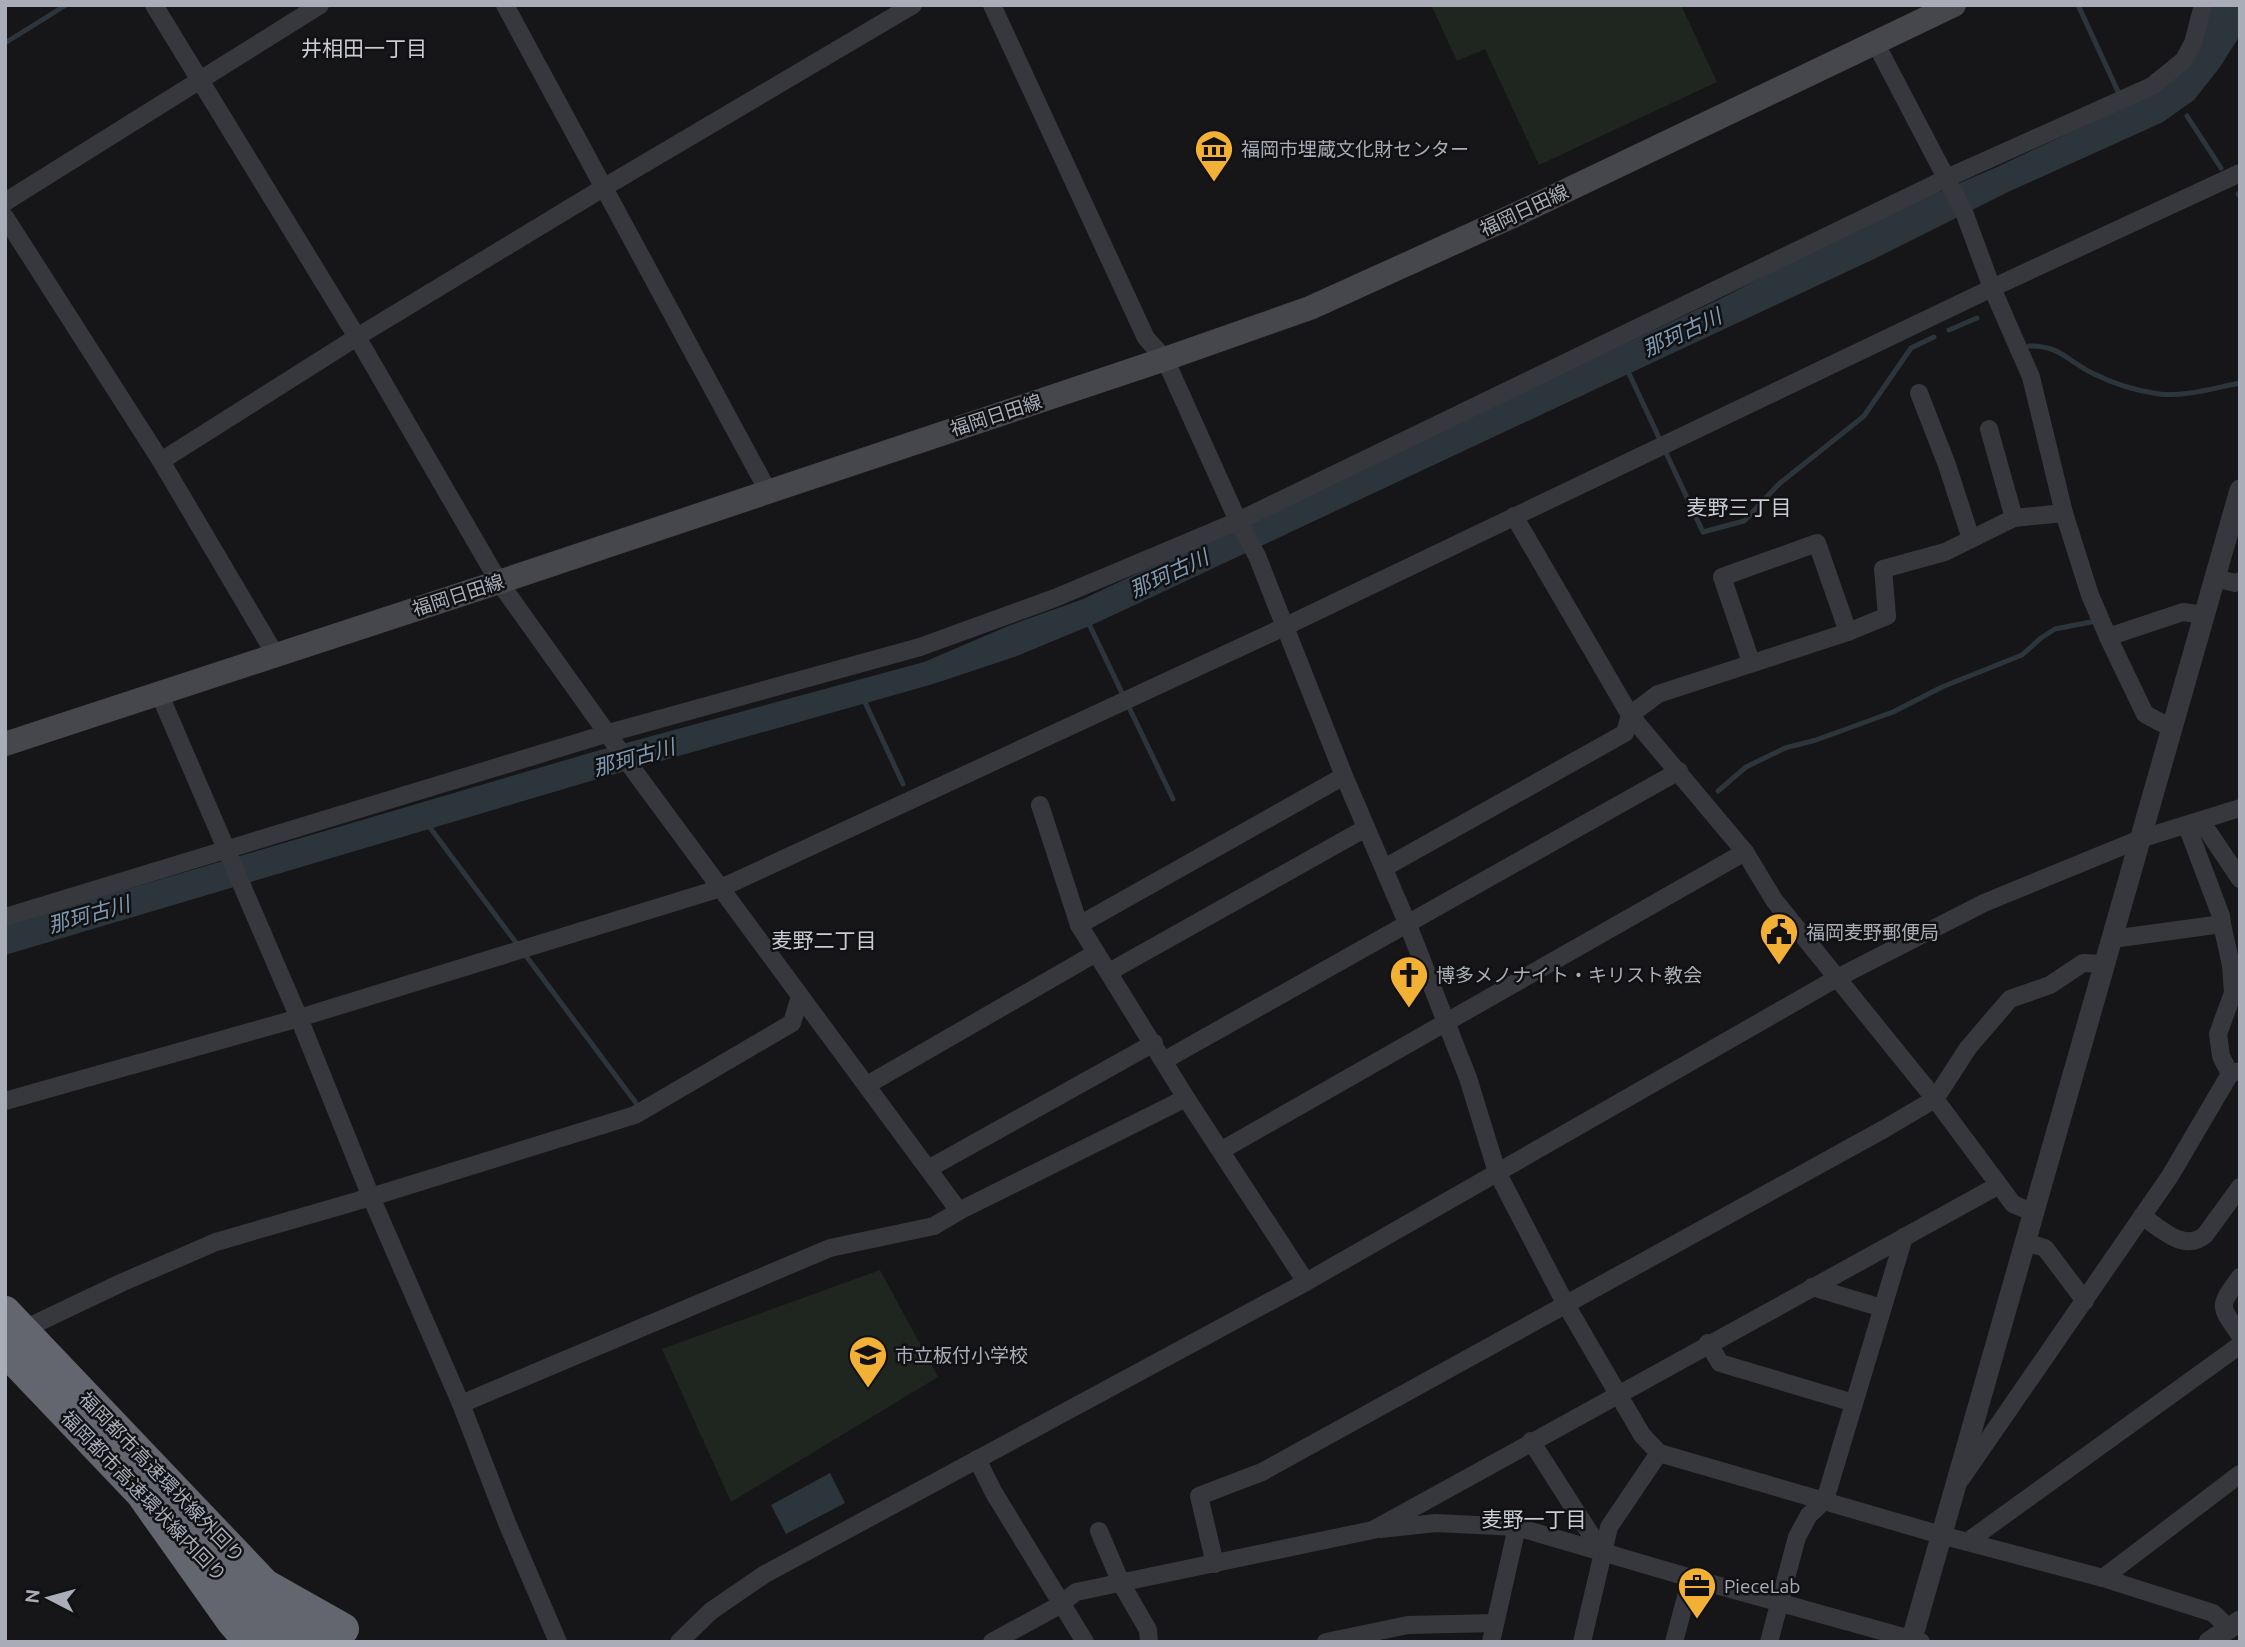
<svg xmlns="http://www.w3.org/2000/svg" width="2245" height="1647" font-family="Ubuntu,'Noto Sans JP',sans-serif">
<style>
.green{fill:#1e261f}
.water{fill:#2c353c}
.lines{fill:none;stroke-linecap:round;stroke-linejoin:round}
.stream{stroke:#2c353c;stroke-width:5}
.minor{stroke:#37383d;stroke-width:18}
.tertiary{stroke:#37383d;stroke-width:21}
.secondary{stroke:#45474d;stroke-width:24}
.motorway{stroke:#63666e;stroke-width:32}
.motorway-bridge{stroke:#63666e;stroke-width:32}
.labels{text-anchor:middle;stroke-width:5;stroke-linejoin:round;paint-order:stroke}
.poi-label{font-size:19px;fill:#a8adb8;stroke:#111113;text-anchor:start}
.street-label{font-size:19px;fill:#a8adb8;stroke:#111113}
.neighbourhood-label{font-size:21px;fill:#c9ccd4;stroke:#111113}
.water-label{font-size:21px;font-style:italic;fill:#7f9bb3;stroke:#111113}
</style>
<rect width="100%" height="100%" fill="#161618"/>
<!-- green -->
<g class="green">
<path d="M1431 5H1681L1717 82 1539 165 1485 49 1457 61Z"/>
<path d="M880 1270 938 1377 731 1502 662 1349Z"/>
</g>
<!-- water -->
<g class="water">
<path d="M2209 5H2240L2239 37 2220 67 2194 100 2163 122 2008 192 1874 259 1094 624 1017 656 933 684 601 778 5 955V925L593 752 924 662 1008 626 1083 599 1726 296 1857 227 1997 167 2150 95 2175 78Z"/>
<path d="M830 1473 845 1503 786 1534 771 1505Z"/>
</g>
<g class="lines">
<!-- stream -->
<g class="stream">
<path d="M2078 5 2121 98"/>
<path d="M5 43 66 5"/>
<path d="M2187 116 2221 168"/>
<path d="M2238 194 2240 196"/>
<path d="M1949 330 1977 318"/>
<path d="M2029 346C2059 345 2068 361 2092 373 2112 383 2137 391 2159 394 2185 397 2214 388 2240 383"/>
<path d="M1626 367 1703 532"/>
<path d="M1703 532 1744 521 1779 484 1864 416 1911 348 1934 337"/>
<path d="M1088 622 1173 799"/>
<path d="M863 698 903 784"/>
<path d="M1718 791 1746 767 1785 748 1816 740 1893 712 1942 687 2022 655 2041 638 2055 629 2091 622"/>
<path d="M428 825 636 1103"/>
</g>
<!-- minor -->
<g class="minor">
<path d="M154 5 357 337 499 582 632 768 959 1211 1186 1098"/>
<path d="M505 5 768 491"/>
<path d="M992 5 1146 338 1165 359 1238 521 1257 556 1344 776 1408 925 1468 1078 1497 1172 1565 1303 1642 1435 1659 1453 1941 1535 2103 1578 2213 1613 2229 1628"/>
<path d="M1876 44 1964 212 1992 288 2031 377 2064 513 2090 595 2108 637 2145 714 2171 728"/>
<path d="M5 202 320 5"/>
<path d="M5 217 161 461 275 654"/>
<path d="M1919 393 1947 465 1971 539"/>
<path d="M1989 429 2014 518"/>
<path d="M161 461 357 337 603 188 913 5"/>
<path d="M1514 516 1630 715 1745 852 1774 900 1935 1099 2013 1204 2034 1213"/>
<path d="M2215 578 2235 583 2240 581"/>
<path d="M2108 637 2183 612 2204 615"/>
<path d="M1751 662 1722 577 1817 543 1848 632"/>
<path d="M159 693 299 1018 371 1197 461 1404 507 1523 558 1642"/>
<path d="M1040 805 1079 925 1186 1098 1306 1282"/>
<path d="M2201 821 2240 879"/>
<path d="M2187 826 2221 916 2222 924"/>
<path d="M1384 868 1625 733 1630 715 1658 694 1848 632 1887 616 1883 569 1945 552 2014 518 2064 513"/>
<path d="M5 917 609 733 920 647 1055 598 1238 521 1947 178 2152 86 2184 60 2193 43 2203 5"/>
<path d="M1079 925 1344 776"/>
<path d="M2112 939 2222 924 2231 965 2233 993 2218 1034 2221 1056 2230 1074"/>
<path d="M1109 972 1366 828"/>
<path d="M1165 1060 1679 771"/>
<path d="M867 1085 1096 953"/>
<path d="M5 1101 299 1018 721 888 1284 627 1992 288 2240 173"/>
<path d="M1222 1150 1745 852"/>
<path d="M928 1169 1154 1043"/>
<path d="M2142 1216C2160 1228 2184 1253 2205 1235L2240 1187"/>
<path d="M2025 1242 2045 1248 2085 1301"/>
<path d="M2240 1277C2218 1307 2219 1305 2240 1335"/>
<path d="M1812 1287 1882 1308"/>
<path d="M18 1332 123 1282 216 1242 371 1197 635 1115 792 1023 800 996"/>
<path d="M1708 1343 1720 1363 1854 1403"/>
<path d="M461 1404 830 1248 934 1226 959 1211"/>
<path d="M1531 1441 1602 1552"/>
<path d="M977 1459 994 1493 1085 1642"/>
<path d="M1961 1479 2170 1176 2230 1074 2240 1071"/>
<path d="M1380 1529 1436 1523 1517 1527 1691 1578"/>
<path d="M1099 1531 1121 1583 1148 1630 1149 1642"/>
<path d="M1967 1542 2240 1345"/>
<path d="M1215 1564 1199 1496 1262 1472 1884 1129 1935 1099 1968 1048 2010 999 2050 985 2083 963 2104 964"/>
<path d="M2103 1578 2240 1474"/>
<path d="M679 1642 711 1611 765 1574 1306 1282 1837 978 1984 903 2140 839 2240 808"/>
<path d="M992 1642 1058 1606 1076 1592 1373 1530 1999 1185"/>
<path d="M1326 1642 1408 1625 1495 1623"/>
<path d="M1491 1642 1517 1527"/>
<path d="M1582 1642 1609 1527 1659 1453"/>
<path d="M1674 1642 1691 1578 1921 1642"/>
<path d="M1769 1642 1797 1537 1809 1515 1825 1500 1904 1237"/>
</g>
<!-- tertiary -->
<g class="tertiary">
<path d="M1911 1642 2240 490"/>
<path d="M2209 1642 2240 1621"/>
</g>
<!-- secondary -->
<path class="secondary" d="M5 744 499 582 1165 359 1310 308 1515 215 1954 5"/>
<!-- motorway -->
<g class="motorway">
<path d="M5 1350 283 1642"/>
<path d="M273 1594 319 1642"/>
</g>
<!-- motorway-bridge -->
<g class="motorway-bridge">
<path d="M5 1312 265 1585 343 1629"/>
<path d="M144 1497 232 1621 250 1642"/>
</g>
</g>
<!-- icons -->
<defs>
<g id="museum-pin" transform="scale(2.0125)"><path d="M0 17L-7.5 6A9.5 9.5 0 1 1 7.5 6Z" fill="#f2b134" stroke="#111113"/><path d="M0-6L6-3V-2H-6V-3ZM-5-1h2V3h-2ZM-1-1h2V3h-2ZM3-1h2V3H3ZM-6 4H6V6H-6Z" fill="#111"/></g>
<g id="civic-pin" transform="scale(2.0125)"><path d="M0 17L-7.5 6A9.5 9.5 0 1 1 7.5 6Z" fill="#f2b134" stroke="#111113"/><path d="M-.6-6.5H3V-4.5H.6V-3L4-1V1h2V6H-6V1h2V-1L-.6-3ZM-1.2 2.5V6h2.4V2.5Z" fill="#111"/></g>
<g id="church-pin" transform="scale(2.0125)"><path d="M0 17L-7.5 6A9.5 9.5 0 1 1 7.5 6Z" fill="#f2b134" stroke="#111113"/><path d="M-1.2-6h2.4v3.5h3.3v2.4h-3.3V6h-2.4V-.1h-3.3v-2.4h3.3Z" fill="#111"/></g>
<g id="school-pin" transform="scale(2.0125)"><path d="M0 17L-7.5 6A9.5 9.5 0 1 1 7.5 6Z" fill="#f2b134" stroke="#111113"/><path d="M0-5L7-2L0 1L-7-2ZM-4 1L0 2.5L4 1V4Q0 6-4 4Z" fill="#111"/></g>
<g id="office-pin" transform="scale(2.0125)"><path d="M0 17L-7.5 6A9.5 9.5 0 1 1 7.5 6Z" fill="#f2b134" stroke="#111113"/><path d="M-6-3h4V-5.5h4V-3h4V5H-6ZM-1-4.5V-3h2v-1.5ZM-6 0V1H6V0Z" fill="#111"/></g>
</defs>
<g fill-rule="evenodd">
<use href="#museum-pin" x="1214" y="149"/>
<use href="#civic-pin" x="1779" y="932"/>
<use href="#church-pin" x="1409" y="975"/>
<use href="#school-pin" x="868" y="1355"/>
<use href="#office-pin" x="1697" y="1586"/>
</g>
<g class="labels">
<!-- poi labels -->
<g class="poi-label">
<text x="1241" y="156">福岡市埋蔵文化財センター</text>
<text x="1806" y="939">福岡麦野郵便局</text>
<text x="1436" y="982">博多メノナイト・キリスト教会</text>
<text x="895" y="1362">市立板付小学校</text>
<text x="1724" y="1593">PieceLab</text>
</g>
<!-- street labels -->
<g class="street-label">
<text transform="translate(1524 210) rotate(-25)" y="7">福岡日田線</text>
<text transform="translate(996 415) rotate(-18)" y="7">福岡日田線</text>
<text transform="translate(458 595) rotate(-18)" y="7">福岡日田線</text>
<text transform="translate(162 1477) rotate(46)" y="7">福岡都市高速環状線外回り</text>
<text transform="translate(144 1496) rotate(46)" y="7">福岡都市高速環状線内回り</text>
</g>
<!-- neighbourhood labels -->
<g class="neighbourhood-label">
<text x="364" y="56">井相田一丁目</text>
<text x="1739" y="515">麦野三丁目</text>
<text x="824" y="948">麦野二丁目</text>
<text x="1534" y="1527">麦野一丁目</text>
</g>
<!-- water labels -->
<g class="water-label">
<text transform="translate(1682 333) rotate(-25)" y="7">那珂古川</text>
<text transform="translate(1169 574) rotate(-25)" y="7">那珂古川</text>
<text transform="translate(634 758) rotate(-16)" y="7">那珂古川</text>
<text transform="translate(89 915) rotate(-16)" y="7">那珂古川</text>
</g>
</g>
<!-- border -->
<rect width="2245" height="1647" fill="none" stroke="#a8adb8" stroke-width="14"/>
<!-- north arrow -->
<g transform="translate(49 1598) rotate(276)" stroke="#111113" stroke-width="5" paint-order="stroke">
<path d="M0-5L12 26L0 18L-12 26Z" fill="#a8adb8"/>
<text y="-10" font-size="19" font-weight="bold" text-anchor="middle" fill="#a8adb8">N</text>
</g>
</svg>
